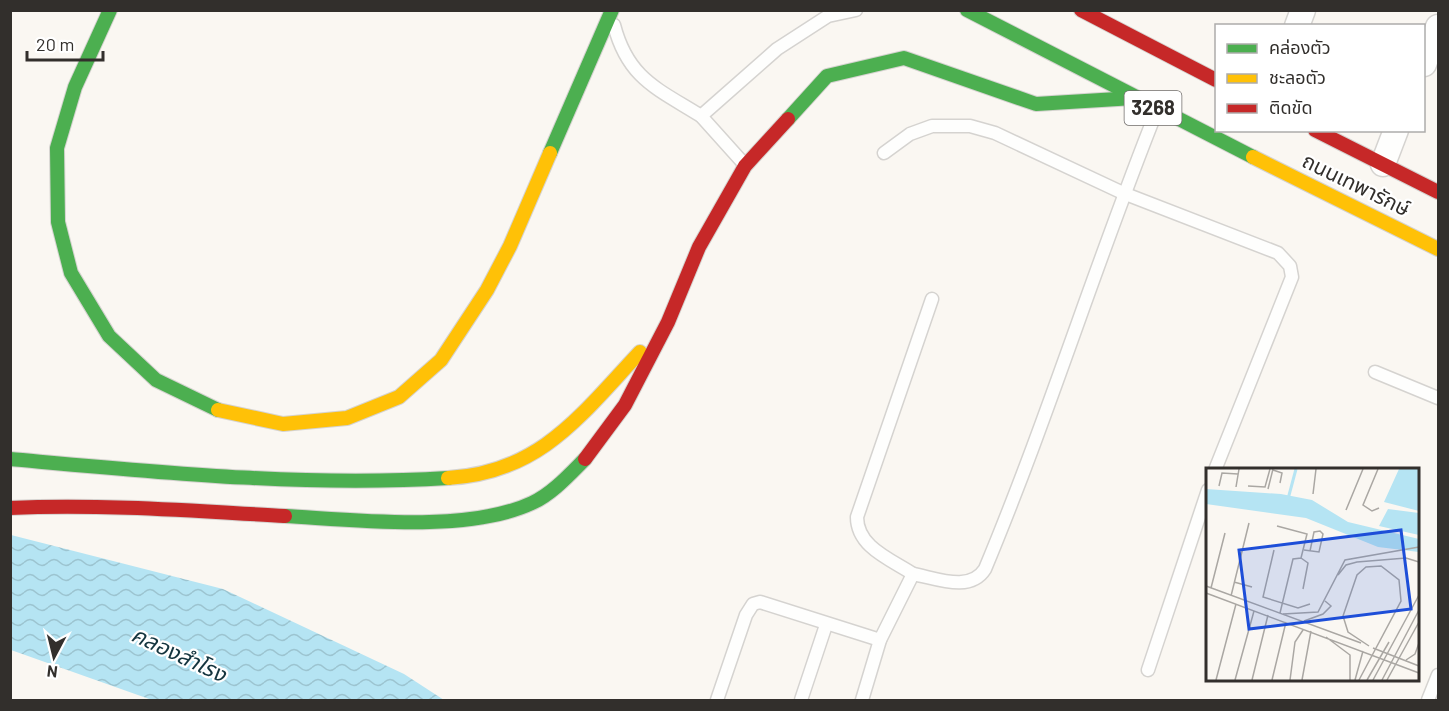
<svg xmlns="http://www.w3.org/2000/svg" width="1449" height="711" font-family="Barlow,'Noto Sans Thai',sans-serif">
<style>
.water{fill:url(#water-waves)}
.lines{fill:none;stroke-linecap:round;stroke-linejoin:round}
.lane-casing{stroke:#d5d3d0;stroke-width:15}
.street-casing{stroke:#d5d3d0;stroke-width:27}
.fast-casing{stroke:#d5d3d0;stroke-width:16}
.slow-casing{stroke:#d5d3d0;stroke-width:16}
.jam-casing{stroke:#d5d3d0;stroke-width:16}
.lane{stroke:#fefefd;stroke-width:12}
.street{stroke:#fefefd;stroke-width:24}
.fast{stroke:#4caf50;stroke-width:14}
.slow{stroke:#ffc107;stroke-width:14}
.jam{stroke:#c62828;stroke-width:14}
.labels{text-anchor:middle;stroke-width:4.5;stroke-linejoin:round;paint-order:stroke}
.shield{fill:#fff;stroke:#706d6b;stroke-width:1.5}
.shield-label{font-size:20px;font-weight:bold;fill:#322f2c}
.street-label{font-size:21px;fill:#322f2c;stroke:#fff}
.water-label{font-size:22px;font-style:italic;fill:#14353f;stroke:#fff}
.inset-river{fill:none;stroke:#b5e4f3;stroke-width:3}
.inset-road{fill:none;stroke:#aaa7a3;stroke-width:1.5}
.view{fill:#1d4ed8;fill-opacity:0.15;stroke:#1d4ed8;stroke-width:3}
.inset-edge{fill:none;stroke:#322f2c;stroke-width:3}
</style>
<defs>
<pattern id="water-waves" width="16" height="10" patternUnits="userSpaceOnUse" patternTransform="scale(1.5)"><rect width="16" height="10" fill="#b5e4f3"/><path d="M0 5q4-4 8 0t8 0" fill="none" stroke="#9cc4d0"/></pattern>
</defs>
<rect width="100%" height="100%" fill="#faf7f2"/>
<!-- water -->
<path class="water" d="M11 535 223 589 404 674 444 700H152L11 650Z"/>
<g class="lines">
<!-- lane casing -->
<g class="lane-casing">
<g id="lane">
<path d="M614 25C628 79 658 89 701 116"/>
<path d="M884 153 910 134 932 126H970L995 133 1123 193 1278 253 1290 266 1292 277 1215 470"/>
<path d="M745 165 701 116 777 49 828 16 856 10"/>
<path d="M1375 372 1438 398"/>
<path d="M913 574C890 559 857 547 857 517L932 299"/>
<path d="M1148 670 1208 490"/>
<path d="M717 700 746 615 753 604 760 602 880 640"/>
<path d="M801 700 826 625"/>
<path d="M862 700 880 640 913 574C936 578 970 593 985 569 1048 418 1096 262 1157 110"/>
<path d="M1428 700 1438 675"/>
</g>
</g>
<!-- street casing -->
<g class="street-casing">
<g id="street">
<path d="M1297 26 1303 10"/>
<path d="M1424 64 1438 27"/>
<path d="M1383 164 1396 130"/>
</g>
</g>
<!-- fast casing -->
<g class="fast-casing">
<g id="fast">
<path d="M110 10 75 87 57 148 58 222 71 273 109 336 156 380 218 410"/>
<path d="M967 10 1253 157"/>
<path d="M788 119 827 76 904 58 1036 104 1134 98"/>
<path d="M550 153 612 10"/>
<path d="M10 459C155 472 303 487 448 478"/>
<path d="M285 516C356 520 468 533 532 503 552 494 570 474 585 459"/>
</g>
</g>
<!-- slow casing -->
<g class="slow-casing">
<g id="slow">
<path d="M1253 157 1438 249"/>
<path d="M218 410 283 424 347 418 399 397 441 360 487 290 510 246 550 153"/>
<path d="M448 478C540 473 581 415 640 352"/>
</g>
</g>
<!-- jam casing -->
<g class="jam-casing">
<g id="jam">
<path d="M1081 10 1216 80"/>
<path d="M1315 130 1438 192"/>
<path d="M585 459 625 405 668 322 699 247 745 166 788 119"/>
<path d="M10 508C102 504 194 511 285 516"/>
</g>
</g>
<!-- lane -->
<use href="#lane" class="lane"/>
<!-- street -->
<use href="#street" class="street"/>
<!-- fast -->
<use href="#fast" class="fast"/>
<!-- slow -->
<use href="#slow" class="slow"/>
<!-- jam -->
<use href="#jam" class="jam"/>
</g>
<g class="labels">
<!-- shield labels -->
<rect class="shield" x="1124.5" y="91" width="57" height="34" rx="4.5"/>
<g class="shield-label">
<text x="1153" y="115">3268</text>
</g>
<!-- street labels -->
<g class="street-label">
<text transform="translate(1356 185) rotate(26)" y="7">ถนนเทพารักษ์</text>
</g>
<!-- water labels -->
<g class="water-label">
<text transform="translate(179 654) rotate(25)" y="8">คลองสำโรง</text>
</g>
</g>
<!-- overview -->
<g transform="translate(1206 468)">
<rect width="213" height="213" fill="#faf7f2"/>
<path d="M193 1H213V43L178 34ZM0 21 75 26 106 32 142 54 213 71V84L172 79 100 50 0 36ZM182 41 213 45V67L173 58Z" fill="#b5e4f3"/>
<path class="inset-river" d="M82 31 90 1"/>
<path class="inset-road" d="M172 1 157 37 166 43 173 40M67 2 76 5 74 15M13 18 16 5 32 6M42 18 59 19 64 1M30 19 33 1M62 21 67 1M107 26 110 1M140 42 157 1M71 58 101 66 95 90 87 91 74 145M68 82 57 129 92 140 104 136M98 82 113 84 117 66 114 63 108 64 104 83M95 90 102 95 97 121M132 107 140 97 151 94 200 90 213 94M28 114 46 119M0 118 155 175M5 120 19 65M0 125 213 205M25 128 43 55M77 146 112 144 139 92 213 79M98 153 117 146 125 138 119 133M120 169 144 187V212M167 180 213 198M200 192 209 186 213 175M10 212 30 136M29 212 48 143M46 212 62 147M66 212 80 154M84 212 89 174 97 162M96 212 105 163M149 212 157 183M153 212 195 133 193 112 175 98 160 99 151 107 137 148 142 164 163 178M161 212 183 174M167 212 213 127M176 212 213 142M181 212 213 154"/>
<path class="view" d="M195 62 205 141 43 161 33 82Z"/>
<rect width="213" height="213" class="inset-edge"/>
</g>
<!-- border -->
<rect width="1449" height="711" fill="none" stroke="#322f2c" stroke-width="24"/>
<!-- legend -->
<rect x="1215" y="24" width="210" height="108" fill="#ffffff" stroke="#adacab" stroke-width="1.5"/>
<rect x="1227" y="44" width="30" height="9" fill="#4caf50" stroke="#adacab" stroke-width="1.5"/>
<text x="1269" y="54" font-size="18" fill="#322f2c">คล่องตัว</text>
<rect x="1227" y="74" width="30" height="9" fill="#ffc107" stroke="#adacab" stroke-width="1.5"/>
<text x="1269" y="84" font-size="18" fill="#322f2c">ชะลอตัว</text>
<rect x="1227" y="104" width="30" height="9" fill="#c62828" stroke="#adacab" stroke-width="1.5"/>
<text x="1269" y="114" font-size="18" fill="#322f2c">ติดขัด</text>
<!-- north arrow -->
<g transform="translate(54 657) rotate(187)" stroke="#ffffff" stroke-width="4.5" paint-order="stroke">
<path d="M0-4.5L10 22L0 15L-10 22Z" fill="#322f2c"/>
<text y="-9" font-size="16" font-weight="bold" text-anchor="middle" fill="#322f2c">N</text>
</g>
<!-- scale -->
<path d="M27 51v9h76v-9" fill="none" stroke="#322f2c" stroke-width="3"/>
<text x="36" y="51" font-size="18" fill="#322f2c" stroke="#ffffff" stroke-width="4.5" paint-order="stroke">20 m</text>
</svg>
